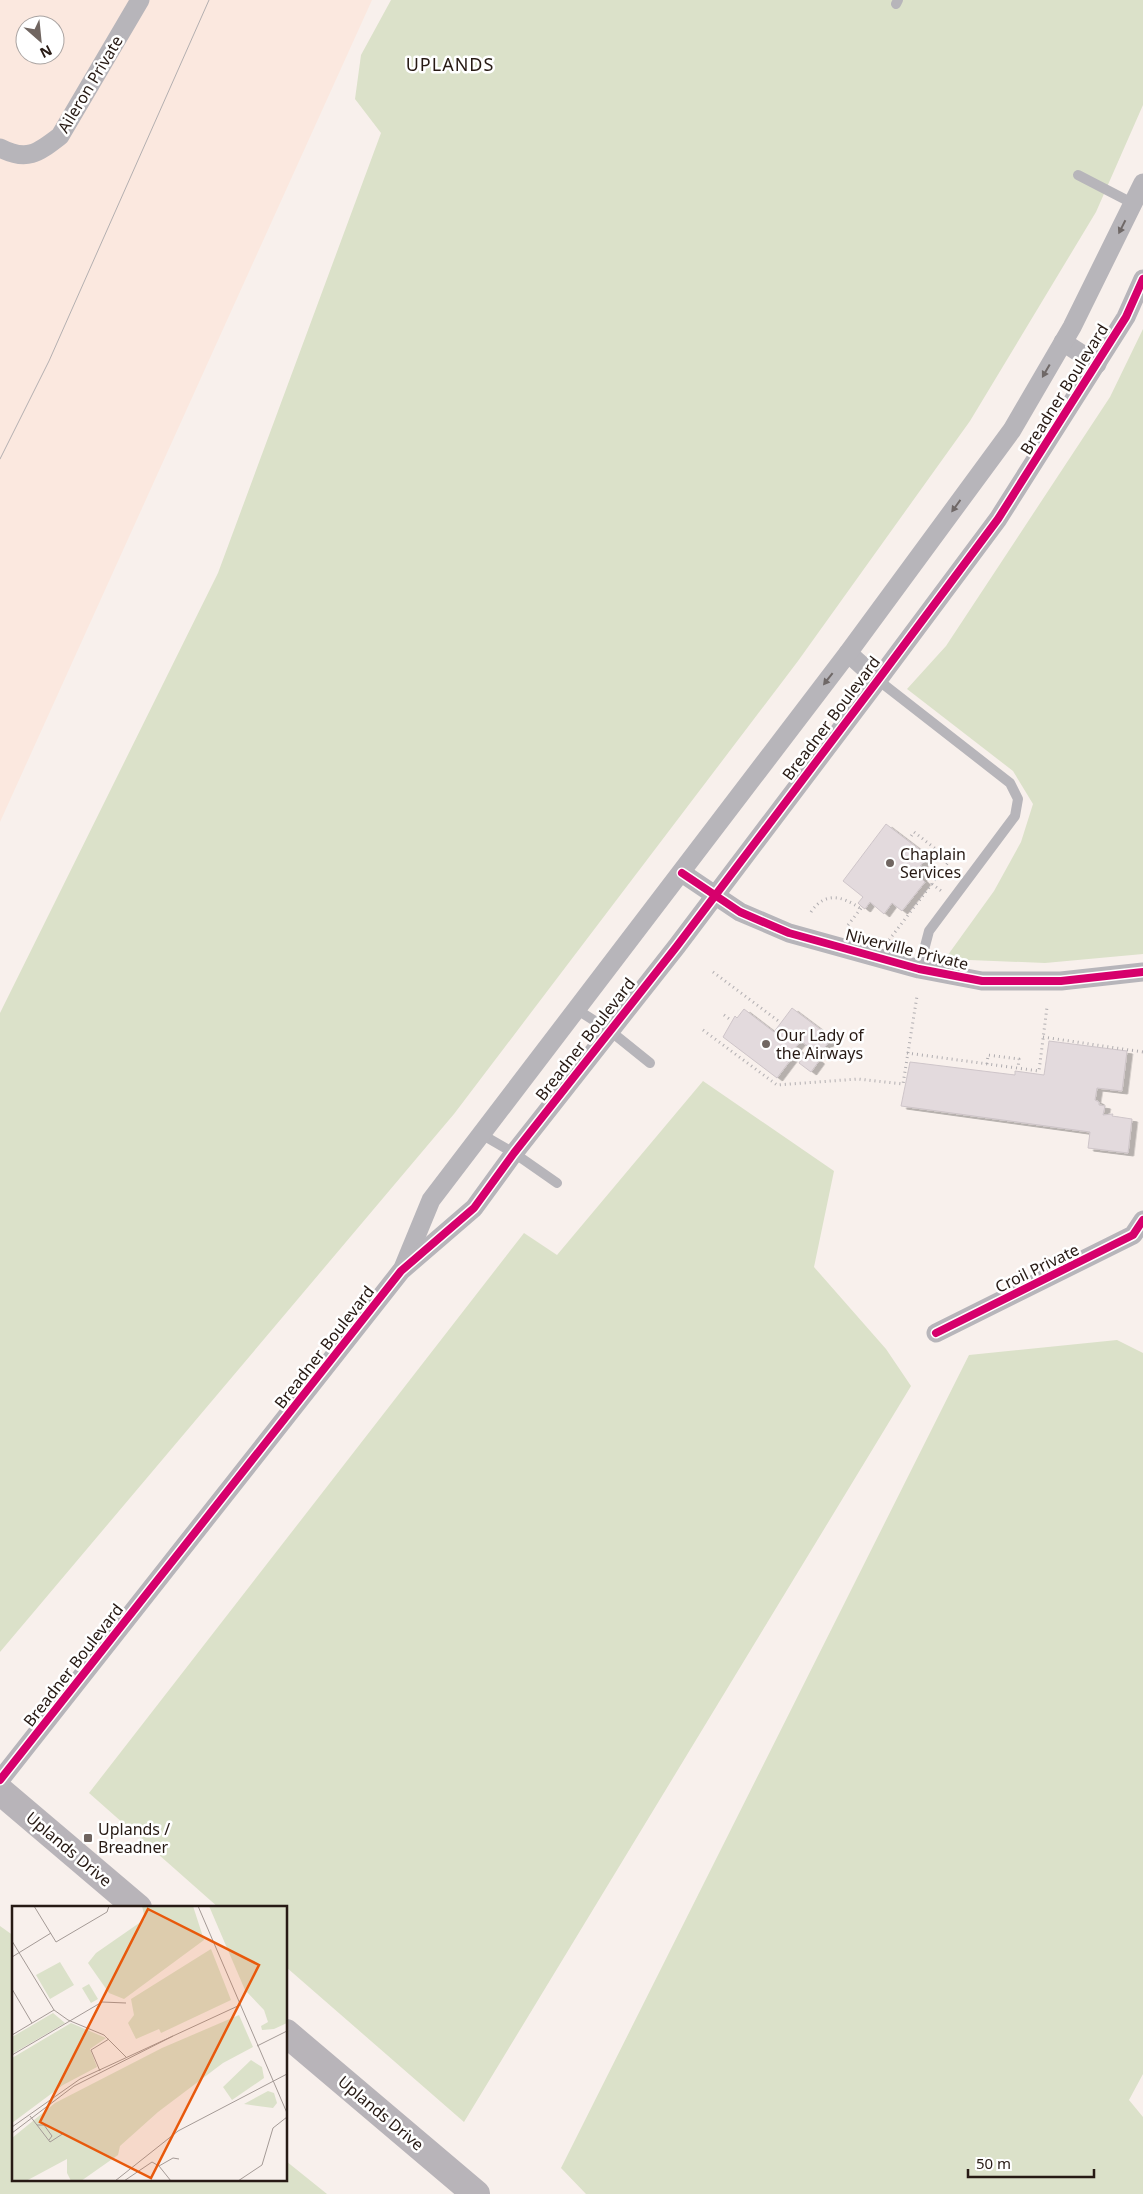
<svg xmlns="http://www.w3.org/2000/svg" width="1143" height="2194" font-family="'Noto Sans',sans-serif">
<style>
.built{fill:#fbe8df;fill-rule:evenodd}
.green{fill:#dbe1c9}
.building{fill:#e3dadd;stroke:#cec5c9;filter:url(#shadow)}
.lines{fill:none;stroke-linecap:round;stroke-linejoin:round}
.path{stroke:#b0adb0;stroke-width:3;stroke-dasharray:1 4;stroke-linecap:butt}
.lane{stroke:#b7b5ba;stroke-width:10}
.street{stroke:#b7b5ba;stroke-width:19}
.secondary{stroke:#b8b4b9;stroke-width:28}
.tram{stroke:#b3afb0;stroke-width:1}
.cycleway-casing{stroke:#fff;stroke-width:11}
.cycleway{stroke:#d6006c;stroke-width:8}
.oneway{fill:#6f6867}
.poi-dot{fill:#706560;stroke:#fff;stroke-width:2}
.labels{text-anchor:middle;stroke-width:5;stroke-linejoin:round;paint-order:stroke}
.street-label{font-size:16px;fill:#271a14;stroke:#fff}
.poi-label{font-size:16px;fill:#271a14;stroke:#fff;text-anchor:start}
.neighbourhood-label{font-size:18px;letter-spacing:1px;fill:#271a14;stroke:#fff}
.inset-road{fill:none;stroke:#a49a96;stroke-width:1}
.view{fill:#e8590c;fill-opacity:0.15;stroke:#e8590c;stroke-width:2.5}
.inset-edge{fill:none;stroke:#271a14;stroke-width:2.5}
</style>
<defs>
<filter id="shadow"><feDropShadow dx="5.5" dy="3" stdDeviation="0" flood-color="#0004"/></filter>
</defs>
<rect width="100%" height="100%" fill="#f8f0ec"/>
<!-- built -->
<path class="built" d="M0 0H372L0 822ZM25 25H55V55H25Z"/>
<!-- green -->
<g class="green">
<path d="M391 0H1143V105L1096 212 970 421 798 661 454 1114 0 1652V1013L218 573 381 133 355 99 361 55Z"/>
<path d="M1143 329V954L1045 963 945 959 994 891 1021 842 1033 804 1013 771 907 689 946 646 1110 397Z"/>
<path d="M703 1081 834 1171 814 1267 886 1349 911 1386 464 2122 286 1967V1908H219L89 1793 524 1233 557 1255Z"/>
<path d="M1117 1340 1143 1353V2074L1129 2100 1143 2117V2194H586L561 2168 969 1355Z"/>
<path d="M0 1926 14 1936V2180H286V2161L327 2194H0Z"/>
</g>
<!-- building -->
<g class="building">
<path d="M886 824 928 856 918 869 924 874 921 878 925 882 902 911 892 903 884 914 870 902 865 909 862 907 858 903 863 897 843 881Z"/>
<path d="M792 1008 832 1038 819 1055 801 1041 795 1048 798 1050 777 1078 723 1037 735 1016 737 1018 744 1009 774 1032Z"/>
<path d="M1049 1041 1127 1051 1122 1091 1097 1088 1095 1100 1099 1102V1105L1105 1106 1103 1115 1113 1114 1112 1116 1132 1119 1128 1153 1088 1148 1090 1132 901 1106 910 1062 1015 1075V1071L1044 1075Z"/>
<path d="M807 1051 819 1061 811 1072 799 1063Z"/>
</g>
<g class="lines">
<!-- path -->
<g class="path">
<path d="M932 884 944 893"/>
<path d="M811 912C825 891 843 896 861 909"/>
<path d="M848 925 862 907"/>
<path d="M889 940 950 860 914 832 909 839"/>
<path d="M713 972 781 1023"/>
<path d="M724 1015 732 1021"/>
<path d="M703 1030 777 1085 858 1079 903 1084 917 996"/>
<path d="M1043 1037 1143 1052"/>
<path d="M907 1053 1039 1071 1047 1007"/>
<path d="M987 1064 988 1055 1019 1059 1018 1068"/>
</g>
<!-- lane -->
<g class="lane">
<path d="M896 4 898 0"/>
<path d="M1078 175 1134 204"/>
<path d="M878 680 1010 783 1018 799 1015 816 929 931 919 969"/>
<path d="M576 1009 609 1030 650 1063"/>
<path d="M481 1134 514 1153 557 1183"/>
</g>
<!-- street -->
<g class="street">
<path d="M0 148C27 162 38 153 60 136L140 0"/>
<path d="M1063 342 1097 364"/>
<path d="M848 653 878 680"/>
<path d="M682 873 740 912 789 933 919 969 982 981H1061L1143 972"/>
<path d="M403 1268 431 1200 848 653 1012 430 1072 327 1143 183"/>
<path d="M936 1333 1133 1235 1143 1220"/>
<path d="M0 1780 401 1271 474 1208 514 1153 677 946 878 680 998 519 1126 317 1143 279"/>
</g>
<!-- secondary -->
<g class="secondary">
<path d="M0 1791 138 1908"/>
<path d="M286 2033 476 2194"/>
</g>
<!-- tram -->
<path class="tram" d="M0 459 49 361 209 0"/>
<!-- cycleway casing -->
<g class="cycleway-casing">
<g id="cycleway">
<path d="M682 873 740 912 789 933 919 969 982 981H1061L1143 972"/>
<path d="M936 1333 1133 1235 1143 1220"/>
<path d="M0 1780 401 1271 474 1208 514 1153 677 946 878 680 998 519 1126 317 1143 279"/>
</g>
</g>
<!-- cycleway -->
<use href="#cycleway" class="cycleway"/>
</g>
<!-- one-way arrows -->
<defs><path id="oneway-solid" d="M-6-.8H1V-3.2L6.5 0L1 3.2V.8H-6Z" transform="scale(1.25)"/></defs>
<g class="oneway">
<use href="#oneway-solid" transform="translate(1122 227) rotate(117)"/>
<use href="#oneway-solid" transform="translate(1046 371) rotate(120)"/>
<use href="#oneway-solid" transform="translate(956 506) rotate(126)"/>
<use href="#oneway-solid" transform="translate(828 679) rotate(128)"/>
</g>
<!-- markers -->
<g class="poi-dot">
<circle cx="890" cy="863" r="5"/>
<circle cx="766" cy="1044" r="5"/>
<rect x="83" y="1833" width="10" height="10" rx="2.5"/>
</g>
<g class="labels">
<!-- street labels -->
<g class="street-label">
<text transform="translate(90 84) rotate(-59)" y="6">Aileron Private</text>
<text transform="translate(1064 389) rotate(-58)" y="6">Breadner Boulevard</text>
<text transform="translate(831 718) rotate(-53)" y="6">Breadner Boulevard</text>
<text transform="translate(907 949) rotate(14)" y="6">Niverville Private</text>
<text transform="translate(585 1039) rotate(-52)" y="6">Breadner Boulevard</text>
<text transform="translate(1037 1268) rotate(-26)" y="6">Croil Private</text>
<text transform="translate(324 1347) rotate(-52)" y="6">Breadner Boulevard</text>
<text transform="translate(73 1665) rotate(-52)" y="6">Breadner Boulevard</text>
<text transform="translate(69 1849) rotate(40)" y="6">Uplands Drive</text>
<text transform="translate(381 2113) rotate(40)" y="6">Uplands Drive</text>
</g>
<!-- poi labels -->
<g class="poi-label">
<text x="900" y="860">Chaplain<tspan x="900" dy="18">Services</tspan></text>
<text x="776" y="1041">Our Lady of<tspan x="776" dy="18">the Airways</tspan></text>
<text x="98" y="1835">Uplands /<tspan x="98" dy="18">Breadner</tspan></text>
</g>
<!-- neighbourhood labels -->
<g class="neighbourhood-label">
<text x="450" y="71">UPLANDS</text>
</g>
</g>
<!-- overview -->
<g transform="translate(12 1906)">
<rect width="275" height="275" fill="#f8f0ec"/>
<path d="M130 0H181L192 34 112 93 97 87 76 57 84 47 133 13ZM197 0H275V117L262 123 250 124 249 120 256 116 252 104 233 84ZM199 43 219 94 149 127 147 123 124 133 116 117 122 109 119 93ZM48 56 62 79 38 93 24 69ZM77 78 86 93 79 97 70 82ZM41 107 53 117 0 148V131ZM227 109 241 141 211 157 146 206 108 240 106 249 69 275H59L55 267V253L14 275H0V232L43 197 150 142ZM59 117 94 132 78 143 85 161 51 179 0 217V152ZM239 154 250 161 252 172 220 194 211 181ZM256 185 262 187 265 197 261 202 232 198Z" fill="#dbe1c9"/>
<path class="inset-road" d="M22 0 44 36 95 6 97 0M186 0 275 207M0 35 42 104 56 114 92 129 115 152M0 51 39 27M0 83 20 117M0 129 42 104M245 140 275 125M0 149 90 96 114 97M88 165 79 144 97 133M18 210 38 236 52 227M25 219H32L40 230 37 234M0 221 68 173 228 99M0 227 62 180 161 130M147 260 159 275M103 275 166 225 275 168M112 275 140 256 147 260 161 252 167 253M226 275 250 259 261 222 275 211"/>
<path class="view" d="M136 3 247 59 139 272 28 216Z"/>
<rect width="275" height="275" class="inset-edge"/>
</g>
<!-- north arrow -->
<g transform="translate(40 40) rotate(153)"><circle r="24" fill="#ffffff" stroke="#a9a3a1"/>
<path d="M0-4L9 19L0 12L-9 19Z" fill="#706560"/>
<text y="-8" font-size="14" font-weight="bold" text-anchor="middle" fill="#271a14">N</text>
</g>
<!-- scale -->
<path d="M968 2169v8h126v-8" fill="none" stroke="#271a14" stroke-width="2.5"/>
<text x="976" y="2169" font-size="15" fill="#271a14" stroke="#ffffff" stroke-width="4" paint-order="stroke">50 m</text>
</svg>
